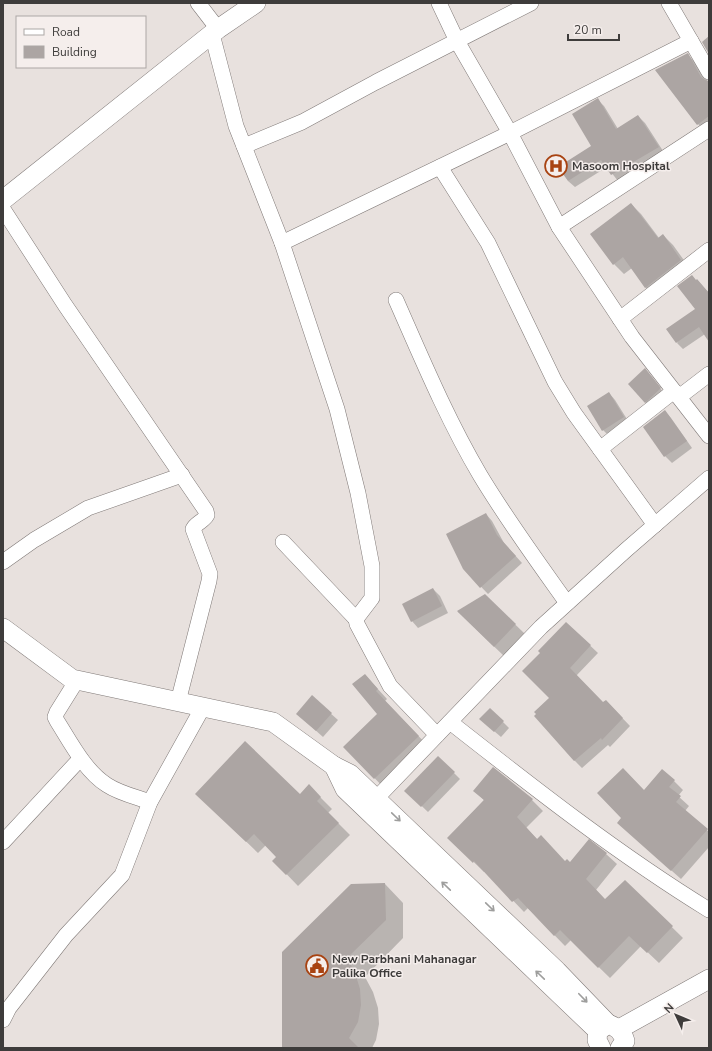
<svg xmlns="http://www.w3.org/2000/svg" width="712" height="1051" font-family="'Nunito Sans',sans-serif">
<style>
.shadow{fill:#0003}
.building{fill:#aca5a3}
.lines{fill:none;stroke-linecap:round;stroke-linejoin:round}
.minor-casing{stroke:#807a78;stroke-width:16}
.tertiary-casing{stroke:#807a78;stroke-width:20}
.minor{stroke:#fff;stroke-width:15}
.tertiary{stroke:#fff;stroke-width:19}
.oneway{stroke:#9e9e9d}
.labels{text-anchor:middle;stroke-width:3;stroke-linejoin:round;paint-order:stroke}
.poi-label{font-size:12px;font-weight:bold;fill:#3e3c3b;stroke:#f5eeec;text-anchor:start}
</style>
<rect width="100%" height="100%" fill="#e8e1de"/>
<!-- shadow -->
<g class="shadow">
<path d="M687 54 697 64 709 84V133L707 134 698 124Z"/>
<path d="M598 100 604 106 618 129 638 116 645 123 665 154 618 181 607 167 575 187 568 181 593 146Z"/>
<path d="M631 204 641 214 659 238 663 235 673 245 691 270 656 298 646 288 632 268 624 274 614 264Z"/>
<path d="M697 280 709 293V340L705 334 683 349 677 343 697 309Z"/>
<path d="M651 376 666 396 652 408 645 402Z"/>
<path d="M609 393 615 400 630 424 609 436 603 430Z"/>
<path d="M665 411 671 418 692 448 672 463 665 456Z"/>
<path d="M486 514 492 521 504 543 522 563 488 594 464 569Z"/>
<path d="M433 589 440 596 448 613 418 628 412 621Z"/>
<path d="M485 595 525 634 504 656 458 612Z"/>
<path d="M566 623 598 653 576 676 603 704 606 701 630 726 610 747 608 745 582 768 574 760 550 698 542 653Z"/>
<path d="M365 675 387 699 385 701 428 746 384 788 345 747 379 714Z"/>
<path d="M312 697 338 720 323 737 304 720Z"/>
<path d="M490 709 509 728 501 737 487 725Z"/>
<path d="M438 757 460 779 428 812 406 791Z"/>
<path d="M493 768 532 800 543 811 526 828 538 840 565 862 570 864 606 854 617 864 596 890 606 901 625 881 683 938 659 963 641 946 610 978 571 940 565 946 528 908 524 912 485 871 484 872 449 838 484 800 475 791Z"/>
<path d="M674 781 683 790 678 796 689 806 685 811 709 832V847L681 879 618 823 645 791Z"/>
<path d="M309 786 332 809 328 813 350 835 298 886 274 861 278 857 266 845 258 853 208 805 300 795Z"/>
<path d="M385 884 403 903V938L365 977 373 992 378 1008 379 1024 376 1040 372 1048H285Z"/>
</g>
<!-- building -->
<g class="building">
<path d="M709 36V54L702 42Z"/>
<path d="M688 53 701 77 705 80 709 81V116L697 125 655 70Z"/>
<path d="M598 98 616 129 638 115 659 147 611 175 601 160 568 181 558 167 591 146 572 114Z"/>
<path d="M631 203 658 238 663 234 681 260 645 288 623 257 613 265 590 234Z"/>
<path d="M692 275 696 280 697 279 709 293V342L699 327 676 343 666 329 695 309 677 286Z"/>
<path d="M645 368 661 388 645 403 628 384Z"/>
<path d="M609 392 624 417 602 431 587 406Z"/>
<path d="M665 410 687 441 664 457 643 427Z"/>
<path d="M486 513 497 535 516 556 480 588 463 569 446 534Z"/>
<path d="M433 588 442 606 411 622 402 604Z"/>
<path d="M485 594 516 624 494 647 457 611Z"/>
<path d="M566 622 591 645 570 668 603 702 606 700 623 718 602 740 601 738 574 761 534 716 536 714 534 712 549 698 522 671 540 653 538 651Z"/>
<path d="M365 674 378 689 376 691 419 736 374 779 343 747 377 714 352 684Z"/>
<path d="M312 695 332 713 316 731 296 714Z"/>
<path d="M490 708 504 721 494 732 479 719Z"/>
<path d="M245 741 300 794 309 784 321 797 317 801 339 823 286 875 272 861 276 857 254 834 246 842 195 794Z"/>
<path d="M438 756 455 772 421 807 404 791Z"/>
<path d="M493 767 533 799 517 817 537 839 541 835 565 861 567 859 570 862 589 839 607 853 586 879 605 899 625 880 673 926 647 953 629 936 598 968 560 930 554 936 518 898 512 902 474 861 473 863 447 838 484 800 473 791Z"/>
<path d="M623 768 644 790 662 769 675 780 669 787 681 796 676 802 708 829 671 871 617 823 621 818 597 793Z"/>
<path d="M385 883 386 920 347 958 355 973 360 989 361 1005 358 1022 349 1038 359 1048H282V952L351 884Z"/>
</g>
<g class="lines">
<!-- minor casing -->
<g class="minor-casing">
<g id="minor">
<path d="M198 3 218 29"/>
<path d="M439 3 457 41 510 133 559 227 632 337 709 436"/>
<path d="M669 3 709 72"/>
<path d="M212 34 236 126 282 243 337 409 358 493 372 566V598L356 619 357 624 390 686 437 735"/>
<path d="M244 146 302 122 376 82 531 3"/>
<path d="M440 167 488 243 555 382 574 413 655 525"/>
<path d="M3 209 65 305 206 511 207 515C204 521 196 523 193 529L210 574 209 581 178 702"/>
<path d="M559 227 709 129"/>
<path d="M282 243 510 133 691 41"/>
<path d="M396 300C422 359 447 419 480 475 507 520 537 561 567 603"/>
<path d="M620 319 709 250"/>
<path d="M679 397 709 374"/>
<path d="M600 449 674 391"/>
<path d="M283 542 356 619"/>
<path d="M3 562 34 540 88 508 182 475"/>
<path d="M77 680 57 712 55 717 57 721C71 743 85 771 107 785 119 793 136 797 150 802"/>
<path d="M450 722C534 788 618 854 709 910"/>
<path d="M369 806 541 627 626 550 709 478"/>
<path d="M3 842 80 759"/>
<path d="M3 1020 9 1008 66 935 122 875 150 802 203 707"/>
</g>
</g>
<!-- tertiary casing -->
<g class="tertiary-casing">
<g id="tertiary">
<path d="M3 200 218 29 256 3"/>
<path d="M3 628 72 679 273 722 334 766 350 774 557 971 608 1024"/>
<path d="M334 766 345 789 598 1031"/>
<path d="M619 1029 709 979"/>
<path d="M601 1048 597 1040 598 1031 608 1024C617 1027 622 1031 625 1041L620 1048"/>
</g>
</g>
<!-- minor -->
<use href="#minor" class="minor"/>
<!-- tertiary -->
<use href="#tertiary" class="tertiary"/>
</g>
<!-- one-way arrows -->
<defs><path id="oneway-shaft" d="M-6 0H5M1.5-3L5.5 0L1.5 3" fill="none" stroke-width="1.6" stroke-linecap="round" stroke-linejoin="round"/></defs>
<g class="oneway">
<use href="#oneway-shaft" transform="translate(396 817) rotate(44)"/>
<use href="#oneway-shaft" transform="translate(446 886) rotate(-136)"/>
<use href="#oneway-shaft" transform="translate(490 907) rotate(44)"/>
<use href="#oneway-shaft" transform="translate(540 975) rotate(-136)"/>
<use href="#oneway-shaft" transform="translate(583 998) rotate(46)"/>
</g>
<!-- icons -->
<defs>
<g id="hospital-ring" transform="scale(1.15)"><circle r="9.5" fill="#f5eeec" stroke="#a84312" stroke-width="1.5"/><path d="M-5-5h3v3.5h4V-5h3V5h-3V1.5h-4V5h-3Z" fill="#a84312"/></g>
<g id="civic-ring" transform="scale(1.15)"><circle r="9.5" fill="#f5eeec" stroke="#a84312" stroke-width="1.5"/><path d="M-.6-6.5H3V-4.5H.6V-3L4-1V1h2V6H-6V1h2V-1L-.6-3ZM-1.2 2.5V6h2.4V2.5Z" fill="#a84312"/></g>
</defs>
<g fill-rule="evenodd">
<use href="#hospital-ring" x="556" y="166"/>
<use href="#civic-ring" x="317" y="966"/>
</g>
<g class="labels">
<!-- poi labels -->
<g class="poi-label">
<text x="572" y="170">Masoom Hospital</text>
<text x="332" y="963">New Parbhani Mahanagar<tspan x="332" dy="14">Palika Office</tspan></text>
</g>
</g>
<!-- border -->
<rect width="712" height="1051" fill="none" stroke="#3e3c3b" stroke-width="8"/>
<!-- legend -->
<rect x="16" y="16" width="130" height="52" fill="#f5eeec" stroke="#aca7a5"/>
<rect x="24" y="29" width="20" height="6" fill="#ffffff" stroke="#aca7a5"/>
<text x="52" y="36" font-size="12" fill="#3e3c3b">Road</text>
<rect x="24" y="46" width="20" height="12" fill="#aca5a3" stroke="#aca7a5"/>
<text x="52" y="56" font-size="12" fill="#3e3c3b">Building</text>
<!-- north arrow -->
<g transform="translate(676 1015) rotate(314)" stroke="#f5eeec" stroke-width="3" paint-order="stroke">
<path d="M0-3L7 15L0 10L-7 15Z" fill="#3e3c3b"/>
<text y="-6" font-size="11" font-weight="bold" text-anchor="middle" fill="#3e3c3b">N</text>
</g>
<!-- scale -->
<path d="M568 34v6h51v-6" fill="none" stroke="#3e3c3b" stroke-width="2"/>
<text x="574" y="34" font-size="12" fill="#3e3c3b" stroke="#f5eeec" stroke-width="3" paint-order="stroke">20 m</text>
</svg>
